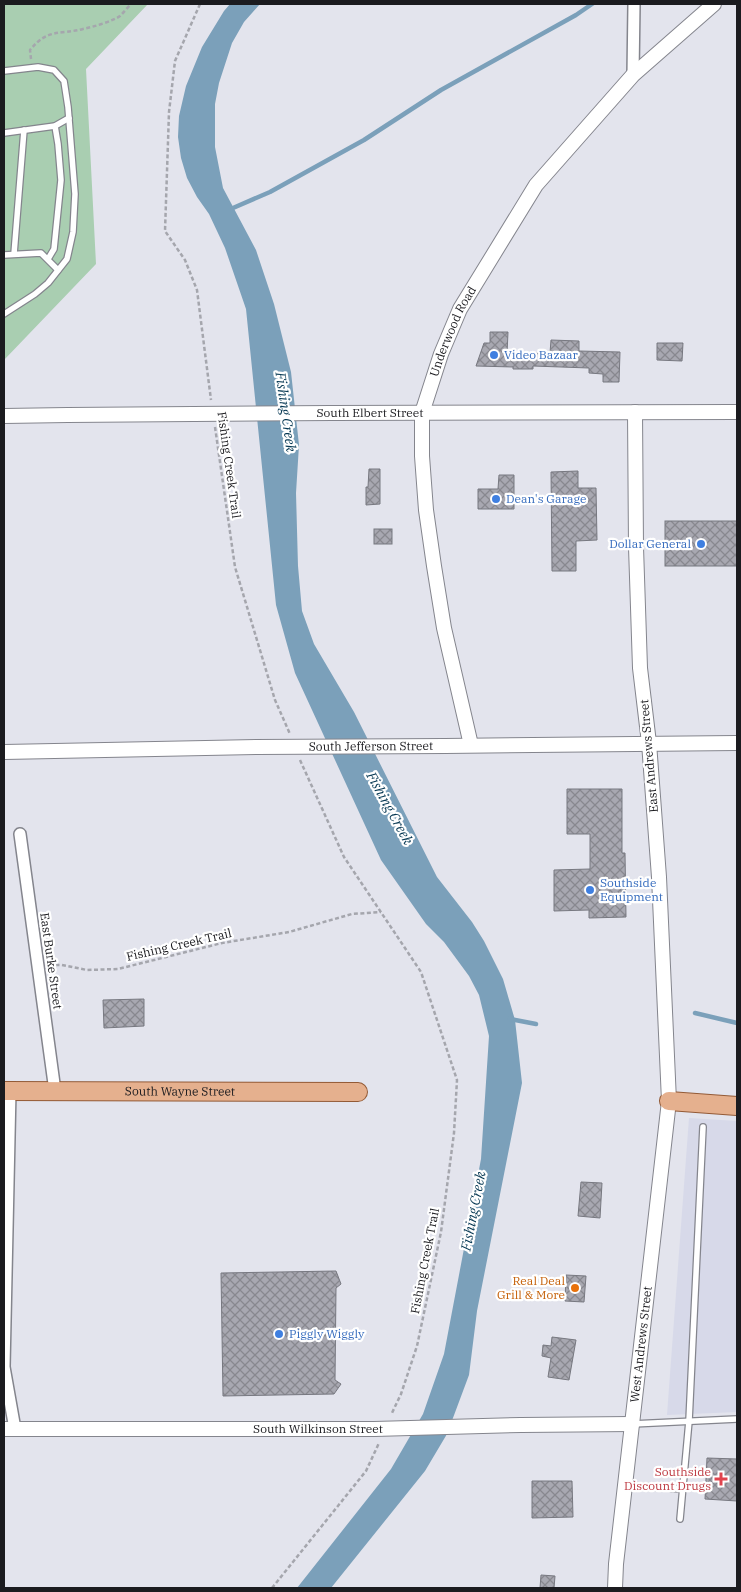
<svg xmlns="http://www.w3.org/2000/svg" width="741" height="1592" font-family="'IBM Plex Serif',serif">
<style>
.built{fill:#d7d9e9}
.green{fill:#a9ceb1}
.water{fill:#7ba0ba}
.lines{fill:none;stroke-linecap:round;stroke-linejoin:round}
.stream{stroke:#7ba0ba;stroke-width:4.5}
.building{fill:url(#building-cross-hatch);stroke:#777880}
.service-casing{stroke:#84858d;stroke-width:8}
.minor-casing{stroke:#84858d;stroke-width:14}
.tertiary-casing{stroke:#84858d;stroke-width:16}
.primary-casing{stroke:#935a36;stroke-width:20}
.path{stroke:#a5a6ad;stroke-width:2.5;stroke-dasharray:4 2.5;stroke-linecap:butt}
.service{stroke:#fff;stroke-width:5.5}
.minor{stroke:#fff;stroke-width:11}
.tertiary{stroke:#fff;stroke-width:14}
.primary{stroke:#e5b08e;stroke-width:18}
.tertiary-bridge-casing{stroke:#84858d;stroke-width:16;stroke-linecap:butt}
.tertiary-bridge{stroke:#fff;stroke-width:14}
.shop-dot{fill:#3f7fe0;stroke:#fff;stroke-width:2}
.food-dot{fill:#e8710a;stroke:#fff;stroke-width:2}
.health-dot{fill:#e0444e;stroke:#fff;stroke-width:2}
.labels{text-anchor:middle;stroke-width:4.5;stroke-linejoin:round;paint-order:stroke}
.street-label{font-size:12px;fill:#1b1b1f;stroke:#fff}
.shop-label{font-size:12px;fill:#366cbe;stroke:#fff;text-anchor:start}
.food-label{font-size:12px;fill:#c56008;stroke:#fff;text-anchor:end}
.health-label{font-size:12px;fill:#be3a42;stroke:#fff;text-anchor:end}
.water-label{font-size:14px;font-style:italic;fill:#053752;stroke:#fff}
</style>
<defs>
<pattern id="building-cross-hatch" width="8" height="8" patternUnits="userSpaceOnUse" patternTransform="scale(1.25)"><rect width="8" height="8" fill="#a8a8b1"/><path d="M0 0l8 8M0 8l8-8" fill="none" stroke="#88888f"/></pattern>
</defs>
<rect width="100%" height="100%" fill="#e3e4ed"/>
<!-- built -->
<path class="built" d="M689 1118 737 1121V1412L667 1415Z"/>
<!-- green -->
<path class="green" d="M4 4H148L86 69 96 264 4 360Z"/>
<!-- water -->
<path class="water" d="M230 4H260L244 22 232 43 219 83 215 104V147L223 188 256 250 274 304 291 372 299 445 296 493 298 566 302 611 314 644 354 712 437 877 472 922 484 941 503 979 515 1020 522 1083 477 1311 469 1375 447 1434 425 1471 331 1588H297L391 1469 423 1414 444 1354 481 1159 489 1036 479 995 469 976 444 942 426 924 381 860 295 673 276 605 246 309 225 248 209 214 197 197 187 178 181 158 178 137 179 116 186 86 202 47 224 11Z"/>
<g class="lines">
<!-- stream -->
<g class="stream">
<path d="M233 208 270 192 364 140 441 90 576 15 592 4"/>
<path d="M695 1013 737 1023"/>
<path d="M510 1019 536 1024"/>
</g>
</g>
<!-- building -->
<g class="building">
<path d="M490 332H508L507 354 550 353 551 340 579 341V351L620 352 619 382H603V374L589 373V368L533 366V369H513V367L476 366 484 343H490Z"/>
<path d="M657 343H683L682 361 657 360Z"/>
<path d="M369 469H380V504L366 505V487H368Z"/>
<path d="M578 471V488H596L597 540 576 541V571H552L551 472Z"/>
<path d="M499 475H514V509H478V489H498Z"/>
<rect x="665" y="521" width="72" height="45"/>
<rect x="374" y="529" width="18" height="15"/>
<path d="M567 789H622V853H625L626 917 589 918V910L554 911V870L590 869V834H567Z"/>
<path d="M144 999V1026L104 1028 103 1000Z"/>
<path d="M581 1182 602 1183 600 1218 578 1216Z"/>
<path d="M336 1271 341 1284 336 1288 335 1380 341 1384 334 1394 223 1396 221 1273Z"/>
<path d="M566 1275 586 1276 584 1302 565 1301Z"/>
<path d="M552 1337 576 1340 569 1380 548 1377 551 1358 542 1356 543 1345 551 1346Z"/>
<path d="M707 1458 737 1459V1501L705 1499Z"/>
<path d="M532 1481H572L573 1517 532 1518Z"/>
<path d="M541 1575 555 1576 554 1588H540Z"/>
</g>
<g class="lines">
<!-- service casing -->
<g class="service-casing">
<g id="service">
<path d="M4 71 38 67 54 70 64 81 68 107 75 194 73 232 67 259 48 283 35 294 4 314"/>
<path d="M4 133 55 126 69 118"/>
<path d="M14 254 24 130"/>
<path d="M4 255 41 253 58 270"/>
<path d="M48 259 54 249 61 180 58 144 55 126"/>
<path d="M632 1424 737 1419"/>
<path d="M625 1485 683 1489"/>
<path d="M680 1519 689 1421 703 1127"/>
</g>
</g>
<!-- minor casing -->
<g class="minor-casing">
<g id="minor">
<path d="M633 75 634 4"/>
<path d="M20 834 55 1091"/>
<path d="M10 1091 4 1367 15 1429"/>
</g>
</g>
<!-- tertiary casing -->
<g class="tertiary-casing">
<g id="tertiary">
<path d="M332 413 737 412"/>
<path d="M4 416 68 415"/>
<path id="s1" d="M471 745 444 628 434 566 426 510 422 456V413L441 354 460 309 536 185 633 75 714 4"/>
<path d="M445 746 737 743"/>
<path d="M4 752 256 747"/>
<path d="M521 1425 632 1424"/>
<path d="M4 1429H374"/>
<path id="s2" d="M615 1588 616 1564 669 1101 659 877 649 743 640 668 636 547 635 412"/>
</g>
</g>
<!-- primary casing -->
<g class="primary-casing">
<g id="primary">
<path id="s3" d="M4 1091 358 1092"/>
<path d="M669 1101 737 1106"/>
</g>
</g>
<!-- path -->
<g class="path">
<path d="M200 4 175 61 169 112 165 231 185 260 197 290 211 400"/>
<path d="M31 59 30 50C48 28 59 35 83 29 93 27 113 21 120 16 124 12 128 7 131 4"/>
<path d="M215 427 235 567 275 700 290 734"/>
<path d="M300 760 344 857 421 972 457 1080 454 1133 441 1232 417 1346 401 1394 391 1415"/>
<path d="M49 965H62L87 970 118 969 222 943 289 932 352 914 381 912"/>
<path d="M272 1588 366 1471 379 1443"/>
</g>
<!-- service -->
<use href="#service" class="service"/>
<!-- minor -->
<use href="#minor" class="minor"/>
<!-- tertiary -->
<use href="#tertiary" class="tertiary"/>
<!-- primary -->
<use href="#primary" class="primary"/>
<!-- tertiary-bridge casing -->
<g class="tertiary-bridge-casing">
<g id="tertiary-bridge">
<path d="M68 415 332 413"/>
<path id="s4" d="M256 747 445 746"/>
<path d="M374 1429 521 1425"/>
</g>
</g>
<!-- tertiary-bridge -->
<use href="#tertiary-bridge" class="tertiary-bridge"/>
</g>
<!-- markers -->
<g class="shop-dot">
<circle cx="494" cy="355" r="5"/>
<circle cx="496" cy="499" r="5"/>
<circle cx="701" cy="544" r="5"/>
<circle cx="590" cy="890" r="5"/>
<circle cx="279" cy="1334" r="5"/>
</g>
<circle class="food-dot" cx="575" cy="1288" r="5"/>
<path class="health-dot" d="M718.5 1471.5h5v5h5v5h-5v5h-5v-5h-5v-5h5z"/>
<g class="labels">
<!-- street labels -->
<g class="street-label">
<text dy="4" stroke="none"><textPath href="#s1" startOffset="424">Underwood Road</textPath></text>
<text x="370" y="417">South Elbert Street</text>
<text transform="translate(229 465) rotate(82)" y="4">Fishing Creek Trail</text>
<text dy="4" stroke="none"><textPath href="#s4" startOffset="115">South Jefferson Street</textPath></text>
<text transform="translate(649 756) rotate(-95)" y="4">East Andrews Street</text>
<text transform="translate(179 945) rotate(-13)" y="4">Fishing Creek Trail</text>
<text transform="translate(51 961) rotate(82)" y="4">East Burke Street</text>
<text dy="4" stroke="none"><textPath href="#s3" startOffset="176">South Wayne Street</textPath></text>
<text transform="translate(425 1261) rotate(-79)" y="4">Fishing Creek Trail</text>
<text dy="4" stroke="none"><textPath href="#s2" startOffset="245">West Andrews Street</textPath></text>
<text x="318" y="1433">South Wilkinson Street</text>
</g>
<!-- shop labels -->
<g class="shop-label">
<text x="504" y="359">Video Bazaar</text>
<text x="506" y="503">Dean's Garage</text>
<text x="691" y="548" text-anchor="end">Dollar General</text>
<text x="600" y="887">Southside<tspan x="600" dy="14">Equipment</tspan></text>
<text x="289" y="1338">Piggly Wiggly</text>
</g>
<!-- food labels -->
<g class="food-label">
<text x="565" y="1285">Real Deal<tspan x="565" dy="14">Grill &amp; More</tspan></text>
</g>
<!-- health labels -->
<g class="health-label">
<text x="711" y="1476">Southside<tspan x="711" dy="14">Discount Drugs</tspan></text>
</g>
<!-- water labels -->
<g class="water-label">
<text transform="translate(286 412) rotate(82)" y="5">Fishing Creek</text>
<text transform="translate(390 808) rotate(61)" y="5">Fishing Creek</text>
<text transform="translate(473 1211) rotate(-79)" y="5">Fishing Creek</text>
</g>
</g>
<!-- border -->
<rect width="741" height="1592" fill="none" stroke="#1b1b1f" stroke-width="10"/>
</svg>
